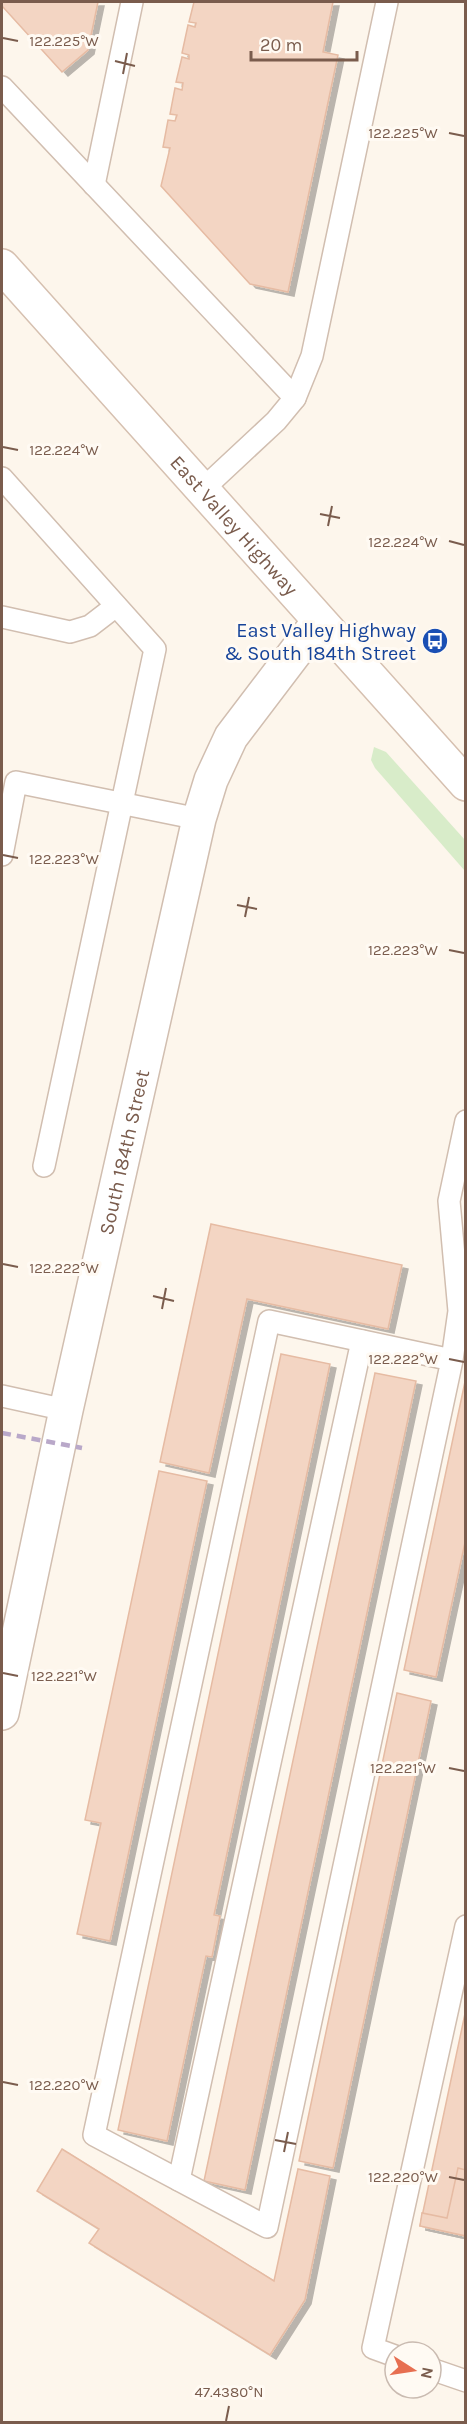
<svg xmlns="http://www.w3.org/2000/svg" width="467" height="2424" font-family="Karla,sans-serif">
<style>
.green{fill:#d8ecc9}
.building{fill:#f3d5c3;stroke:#e6bba3;stroke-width:1.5;filter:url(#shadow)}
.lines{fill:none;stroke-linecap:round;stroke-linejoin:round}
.lane-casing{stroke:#d1beb0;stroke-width:24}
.street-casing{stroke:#d1beb0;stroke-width:36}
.secondary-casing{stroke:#d6c0b0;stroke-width:36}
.lane{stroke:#fff;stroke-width:21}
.street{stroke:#fff;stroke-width:33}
.secondary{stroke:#fff;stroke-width:33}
.rail{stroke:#b9a8c9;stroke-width:4.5;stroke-dasharray:9 6;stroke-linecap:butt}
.ticks{fill:none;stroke:#7a5c4d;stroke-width:2}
.labels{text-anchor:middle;stroke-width:6;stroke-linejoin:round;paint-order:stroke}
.street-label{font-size:20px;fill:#7a5c4d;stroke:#fffaf3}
.transit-label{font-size:20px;fill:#164399;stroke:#fffaf3;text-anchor:end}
.ticks-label{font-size:15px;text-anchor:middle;fill:#7a5c4d;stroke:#fffaf3;stroke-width:6;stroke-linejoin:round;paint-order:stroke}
</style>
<defs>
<filter id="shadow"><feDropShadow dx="6" dy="4" stdDeviation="0" flood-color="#0004"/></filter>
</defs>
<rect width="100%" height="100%" fill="#fdf6ec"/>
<!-- green -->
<path class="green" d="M374 747 386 752 465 840V871L375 768 371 760Z"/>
<!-- building -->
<g class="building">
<path d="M2 2H98L88 50 62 72 2 6Z"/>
<path d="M194 2H333L323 52 338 55 288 292 250 284 161 186 170 148 163 147 168 120 175 121 177 115 170 114 175 88 182 90 183 83 176 82 182 57 189 59V55L182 53 188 25 195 27 196 23 189 22Z"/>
<path d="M211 1224 402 1265 388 1329 247 1299 209 1473 160 1462Z"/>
<path d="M281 1354 330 1364 214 1915 220 1916 212 1957 206 1956 167 2141 118 2130Z"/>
<path d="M375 1373 416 1381 245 2190 204 2181Z"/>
<path d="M466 1377V1538L436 1677 404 1670Z"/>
<path d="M159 1471 207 1481 110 1941 77 1934 101 1823 85 1820Z"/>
<path d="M397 1693 431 1701 333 2168 299 2161Z"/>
<path d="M466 2009V2236L420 2226Z"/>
<path d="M62 2149 274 2281 298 2169 330 2176 305 2300 270 2355 89 2243 99 2229 37 2191Z"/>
<path d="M458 2168 466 2170V2236L420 2226 422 2213 447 2218Z"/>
</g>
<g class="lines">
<!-- lane casing -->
<g class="lane-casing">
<g id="lane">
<path d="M2 87 295 398"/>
<path d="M94 185 132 2"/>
<path d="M2 478 155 649 44 1166"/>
<path d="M202 490 276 421 295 398 312 356 387 2"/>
<path d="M2 617 70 632 90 626 116 606"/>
<path d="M2 855 16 782 199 819"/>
<path d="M452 1360 269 1321 94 2135 267 2227 452 1360 459 1311 449 1201 466 1121"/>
<path d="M2 1396 66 1410"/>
<path d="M179 2180 362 1341"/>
<path d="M395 2356 373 2348 466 1926"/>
<path d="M431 2369 466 2381"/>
</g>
</g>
<!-- street casing -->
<g class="street-casing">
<g id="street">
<path id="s1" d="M2 1713 66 1410 199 819 211 780 231 737 319 621"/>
</g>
</g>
<!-- secondary casing -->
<g class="secondary-casing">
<g id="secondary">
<path id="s2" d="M2 266 466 784"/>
</g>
</g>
<!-- lane -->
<use href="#lane" class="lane"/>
<!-- street -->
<use href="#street" class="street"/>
<!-- secondary -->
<use href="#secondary" class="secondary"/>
<!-- rail -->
<path class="rail" d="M2 1433 82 1448"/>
</g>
<!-- ticks -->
<path class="ticks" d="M3 38 18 41M115 61 135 66M123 74 127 53M449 133 464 136M3 447 18 450M320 514 340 518M328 526 332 506M449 541 464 545M3 855 18 858M237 905 257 909M245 917 249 897M449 950 464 953M3 1264 18 1267M153 1296 174 1301M162 1309 166 1288M449 1359 464 1362M3 1673 18 1676M449 1768 464 1771M3 2082 18 2085M275 2140 296 2144M284 2152 288 2132M449 2177 464 2180M226 2421 229 2406"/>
<!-- icons -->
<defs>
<g id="bus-disc" transform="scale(1.35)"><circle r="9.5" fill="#1a4fb4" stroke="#fffaf3"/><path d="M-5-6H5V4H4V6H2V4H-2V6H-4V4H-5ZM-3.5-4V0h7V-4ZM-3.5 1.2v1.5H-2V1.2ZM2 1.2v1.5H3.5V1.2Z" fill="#fff"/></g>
</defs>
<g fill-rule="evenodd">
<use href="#bus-disc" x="435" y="641"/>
</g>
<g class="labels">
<!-- street labels -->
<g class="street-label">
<text dy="7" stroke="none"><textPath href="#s2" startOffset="348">East Valley Highway</textPath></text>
<text dy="7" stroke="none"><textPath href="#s1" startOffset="574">South 184th Street</textPath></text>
</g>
<!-- transit labels -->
<g class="transit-label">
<text x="416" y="637">East Valley Highway<tspan x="416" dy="23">&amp; South 184th Street</tspan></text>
</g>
</g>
<g class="ticks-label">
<text x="64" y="46">122.225°W</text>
<text x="403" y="138">122.225°W</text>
<text x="64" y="455">122.224°W</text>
<text x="403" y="547">122.224°W</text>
<text x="64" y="864">122.223°W</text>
<text x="403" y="955">122.223°W</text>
<text x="64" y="1273">122.222°W</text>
<text x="403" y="1364">122.222°W</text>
<text x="64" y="1681">122.221°W</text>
<text x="403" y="1773">122.221°W</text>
<text x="64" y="2090">122.220°W</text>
<text x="403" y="2182">122.220°W</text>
<text x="229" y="2397">47.4380°N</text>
</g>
<!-- border -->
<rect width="467" height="2424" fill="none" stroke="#7a5c4d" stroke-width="6"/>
<!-- north arrow -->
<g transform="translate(413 2370) rotate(102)"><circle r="28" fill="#fffaf3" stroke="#cabbb1" stroke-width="1.5"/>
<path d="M0-4.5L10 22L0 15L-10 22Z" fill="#e76f51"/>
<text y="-9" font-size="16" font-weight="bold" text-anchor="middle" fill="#7a5c4d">N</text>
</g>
<!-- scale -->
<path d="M251 51v9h106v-9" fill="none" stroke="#7a5c4d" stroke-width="3"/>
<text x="260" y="51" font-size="18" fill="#7a5c4d" stroke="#fffaf3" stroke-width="4.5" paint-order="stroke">20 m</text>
</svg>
